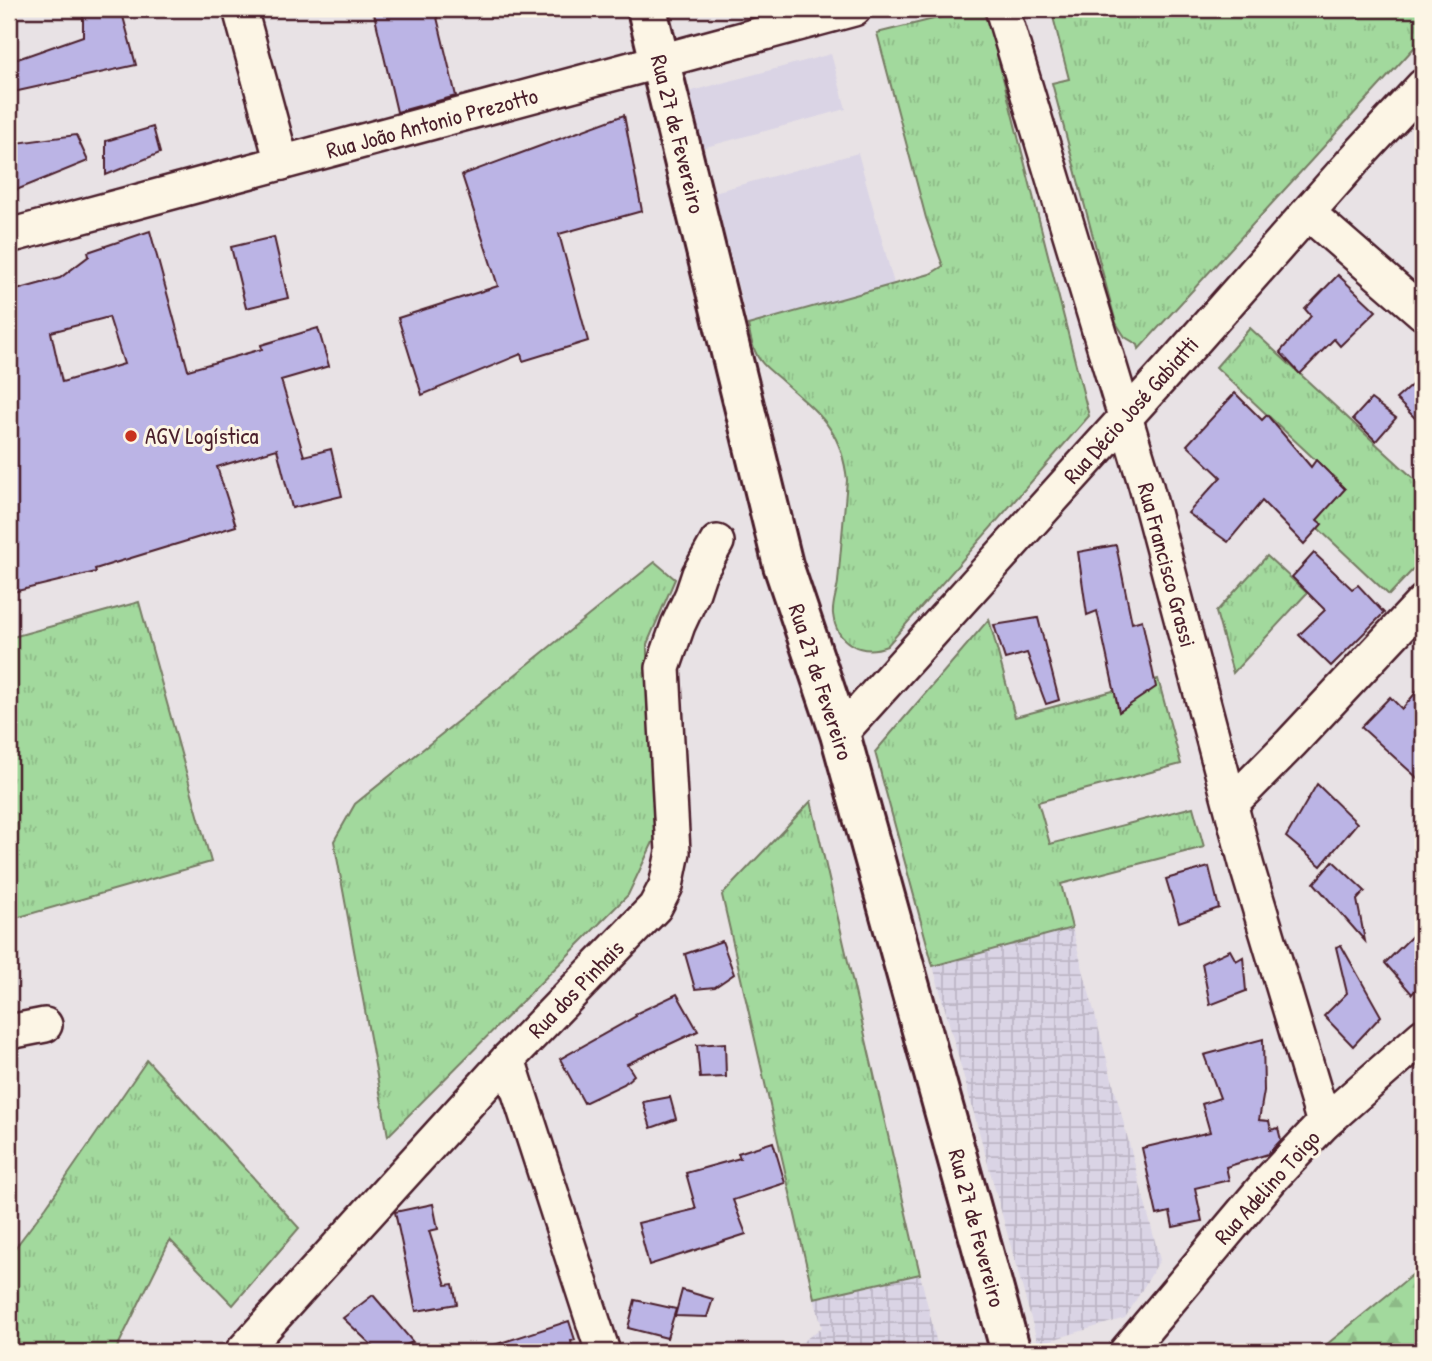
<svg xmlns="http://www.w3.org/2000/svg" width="1432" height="1361" font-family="'Patrick Hand',sans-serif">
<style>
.built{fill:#dad4e5}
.industrial{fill:url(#industrial-grid)}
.grass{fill:url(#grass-tufts);stroke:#767c64;stroke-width:2}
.forest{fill:url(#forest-firs);stroke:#767c64;stroke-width:2}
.building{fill:#bbb4e5;stroke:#4a1f2b;stroke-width:2;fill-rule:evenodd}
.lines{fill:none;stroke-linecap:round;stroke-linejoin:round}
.minor-casing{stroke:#4a1f2b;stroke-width:38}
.major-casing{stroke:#4a1f2b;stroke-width:44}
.minor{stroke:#fcf5e5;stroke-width:33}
.major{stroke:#fcf5e5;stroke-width:38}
.poi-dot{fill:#c8321e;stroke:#fcf5e5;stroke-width:2.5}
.labels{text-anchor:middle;stroke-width:6;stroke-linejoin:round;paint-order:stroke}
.street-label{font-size:23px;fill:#4a1f2b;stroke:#fcf5e5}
.poi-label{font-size:23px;fill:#4a1f2b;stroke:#fcf5e5;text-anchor:start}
</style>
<defs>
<pattern id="industrial-grid" width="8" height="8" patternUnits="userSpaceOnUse" patternTransform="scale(1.75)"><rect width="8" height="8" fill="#dad4e5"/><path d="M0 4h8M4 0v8" fill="none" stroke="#bdb6c5"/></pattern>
<pattern id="grass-tufts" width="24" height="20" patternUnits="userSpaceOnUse" patternTransform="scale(1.75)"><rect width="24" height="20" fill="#a2d99d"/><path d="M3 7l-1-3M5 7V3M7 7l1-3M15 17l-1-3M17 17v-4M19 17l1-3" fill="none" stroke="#8dba87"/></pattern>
<pattern id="forest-firs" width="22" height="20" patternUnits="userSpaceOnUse" patternTransform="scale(1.75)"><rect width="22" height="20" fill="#a2d99d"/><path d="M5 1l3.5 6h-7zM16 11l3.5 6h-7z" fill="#8dba87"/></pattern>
</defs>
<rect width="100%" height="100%" fill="#e8e2e5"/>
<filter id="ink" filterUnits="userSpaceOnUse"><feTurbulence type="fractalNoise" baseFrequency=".0143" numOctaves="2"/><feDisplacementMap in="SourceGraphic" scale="14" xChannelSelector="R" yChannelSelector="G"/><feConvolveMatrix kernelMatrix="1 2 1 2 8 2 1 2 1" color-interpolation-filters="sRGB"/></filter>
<g filter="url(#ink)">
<!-- built -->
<g class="built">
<path d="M831 54 846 109 702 148 688 92Z"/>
<path d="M858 153 894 284 748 325 714 192Z"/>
</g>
<!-- industrial -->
<g class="industrial">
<path d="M1072 928 1160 1260 1125 1318 1038 1344 933 966Z"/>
<path d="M920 1274 939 1352H789L822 1327 814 1298Z"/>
</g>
<!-- grass -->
<g class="grass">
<path d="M974 9 986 11 1089 416 887 646C861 656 836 643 833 614 832 604 837 592 838 582 841 548 844 514 847 480 841 426 817 413 780 379 771 371 759 363 755 351 751 343 750 333 748 325L930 274 943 266 926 218 877 33Z"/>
<path d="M1051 9H1423V38L1139 349 1138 345 1125 337 1116 323 1052 83 1069 79Z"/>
<path d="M1250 328 1423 487V559L1389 595 1305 516 1337 480 1216 367Z"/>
<path d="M1267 556 1307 593 1233 673 1216 612Z"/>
<path d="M655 562 675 579 647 644V708L660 786 654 840 628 895 388 1136 334 841 355 804Z"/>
<path d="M139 602 211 862 9 920V638Z"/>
<path d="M989 619 1015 717 1158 679 1181 764 1038 802 1050 844 1193 807 1204 847 1061 884 1072 928 933 966 875 752Z"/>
<path d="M811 801 920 1274 814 1298 722 895Z"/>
<path d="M147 1060 299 1228 233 1305 170 1240 115 1352H9V1256L46 1207Z"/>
</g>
<!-- forest -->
<path class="forest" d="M1423 1266V1352H1321V1349Z"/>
<!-- building -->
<g class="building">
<path d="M83 9H121L136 65 9 93V62L83 36Z"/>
<path d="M373 9H435L456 96 397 112Z"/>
<path d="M624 115 642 211 559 234 588 341 523 361 521 354 422 395 398 318 498 286 462 175Z"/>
<path d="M153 127 160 153 106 175V141Z"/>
<path d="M76 135 88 161 9 193V144Z"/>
<path d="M150 231 188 370 262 349 261 345 318 328 329 366 281 380 304 456 331 449 342 496 292 508 277 449 217 467 236 526 95 569 96 572 9 593V292L60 278 89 256 88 252ZM109 317 124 364 62 382 51 332Z"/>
<path d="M274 237 288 298 246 308 231 247Z"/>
<path d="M1338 275 1376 311 1340 346 1334 339 1300 374 1280 352 1311 316 1305 309Z"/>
<path d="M1423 375V426L1396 399Z"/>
<path d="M1235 393 1262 420 1267 415 1311 467 1316 460 1345 489 1317 520 1322 524 1304 544 1262 501 1228 542 1188 513 1221 477 1187 445Z"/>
<path d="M1371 399 1396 418 1376 441 1353 419Z"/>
<path d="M1116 545 1132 623 1142 620 1156 687 1119 712 1097 611 1087 615 1078 552Z"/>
<path d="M1314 553 1352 589 1358 585 1384 613 1331 666 1299 635 1325 610 1292 577Z"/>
<path d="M1038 618 1059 700 1046 704 1027 653 1005 659 994 625Z"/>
<path d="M1423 684V783L1361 727 1390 697 1402 709Z"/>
<path d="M1317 784 1357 823 1321 866 1286 837Z"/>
<path d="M1333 861 1365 891 1357 900 1365 941 1314 883Z"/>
<path d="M1209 867 1219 908 1179 922 1166 879Z"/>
<path d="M1414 934 1423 944V982L1412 994 1385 963Z"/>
<path d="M722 941 734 974 715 987 695 989 685 954Z"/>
<path d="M1341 945 1381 1016 1353 1046 1324 1016 1347 993 1336 947Z"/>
<path d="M1230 950 1236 961 1243 957 1246 991 1210 1005 1202 963Z"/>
<path d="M677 994 698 1031 627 1064 634 1075 624 1084 584 1103 560 1059 636 1016 635 1014Z"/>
<path d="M1263 1039 1264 1091 1259 1120 1269 1121 1271 1130 1278 1128 1281 1140 1268 1154 1226 1167 1229 1180 1195 1188 1202 1221 1173 1227 1170 1212 1157 1215 1142 1148 1210 1132 1202 1104 1220 1098 1204 1055Z"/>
<path d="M725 1043 726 1077 700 1078 697 1045Z"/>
<path d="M670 1097 676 1119 651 1128 643 1102Z"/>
<path d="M773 1142 785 1183 733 1200 746 1234 649 1265 638 1223 696 1209 686 1173 740 1158 738 1153Z"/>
<path d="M433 1204 438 1229 429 1231 446 1285 453 1284 457 1304 416 1311 395 1212Z"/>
<path d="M682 1290 713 1299 707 1317 675 1316Z"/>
<path d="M373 1295 413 1342 390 1352H379L343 1318Z"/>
<path d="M635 1300 676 1309 667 1338 628 1328Z"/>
<path d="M569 1321 575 1340 571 1341 573 1352H486L485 1348Z"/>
</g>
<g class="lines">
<!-- minor casing -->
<g class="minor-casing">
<g id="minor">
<path d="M240 9 282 163"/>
<path d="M1002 9 1146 486 1247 867 1324 1123"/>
<path d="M1308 213 1423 313"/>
<path d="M9 236 854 9"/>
<path d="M840 734 1180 357 1355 159 1423 86"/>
<path d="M1231 804 1291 743 1423 602"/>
<path d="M9 1032 45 1025"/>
<path d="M508 1059 603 1352"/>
<path d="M242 1352 508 1059 655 907 666 886 673 852 663 668 678 625 692 595 699 574 717 542"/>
<path d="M1126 1352 1271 1179 1324 1123 1423 1036"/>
</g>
</g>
<!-- major casing -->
<g class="major-casing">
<path id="major" d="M647 9 783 565 840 734 1011 1352"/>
</g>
<!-- minor -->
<use href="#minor" class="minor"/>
<!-- major -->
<use href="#major" class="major"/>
</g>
</g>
<!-- markers -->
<circle class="poi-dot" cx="131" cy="436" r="7"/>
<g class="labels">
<!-- street labels -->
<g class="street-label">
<text transform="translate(432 123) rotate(-15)" y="8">Rua João Antonio Prezotto</text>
<text transform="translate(678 134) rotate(76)" y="8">Rua 27 de Fevereiro</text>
<text transform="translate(1131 410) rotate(-48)" y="8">Rua Décio José Gabiatti</text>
<text transform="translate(1167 565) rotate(75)" y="8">Rua Francisco Grassi</text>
<text transform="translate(821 682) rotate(72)" y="8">Rua 27 de Fevereiro</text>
<text transform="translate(576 989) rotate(-46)" y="8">Rua dos Pinhais</text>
<text transform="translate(1267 1187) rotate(-48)" y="8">Rua Adelino Toigo</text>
<text transform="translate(977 1228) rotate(75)" y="8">Rua 27 de Fevereiro</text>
</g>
<!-- poi labels -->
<g class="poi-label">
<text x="145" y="444">AGV Logística</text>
</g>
</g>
<!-- margin -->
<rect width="1432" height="1361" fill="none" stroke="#fcf5e5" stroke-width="35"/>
<rect x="18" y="18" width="1397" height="1326" fill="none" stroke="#4a1f2b" stroke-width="2.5" filter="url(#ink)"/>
</svg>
